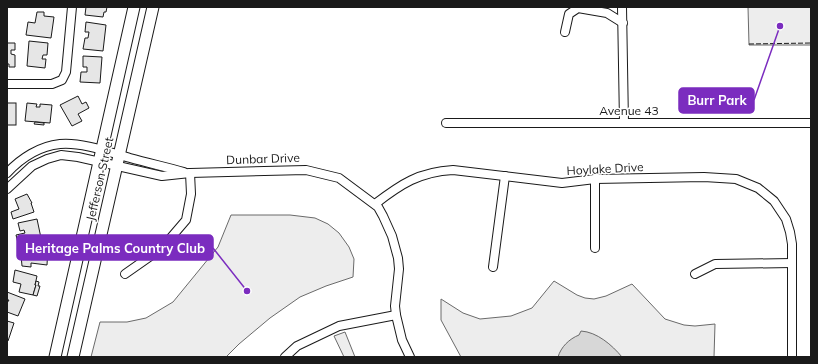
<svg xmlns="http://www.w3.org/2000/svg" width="818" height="364" font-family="Mulish,sans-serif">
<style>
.built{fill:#ededed;stroke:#6a6a6a}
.water{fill:#d7d7d7;stroke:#6a6a6a}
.building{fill:#e6e6e6;stroke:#1a1a1a}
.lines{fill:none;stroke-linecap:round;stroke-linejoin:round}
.minor-casing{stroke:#1a1a1a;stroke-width:10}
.major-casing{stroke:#1a1a1a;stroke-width:13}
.minor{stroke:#fff;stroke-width:8}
.major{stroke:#fff;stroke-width:11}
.fence{stroke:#1a1a1a;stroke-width:1;stroke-dasharray:5 2;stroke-linecap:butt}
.labels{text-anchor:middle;stroke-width:3;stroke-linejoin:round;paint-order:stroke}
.street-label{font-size:12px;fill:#1a1a1a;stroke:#fff}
.leader{fill:none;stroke:#7b2cbf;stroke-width:1.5}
.callout-dot{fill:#7b2cbf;stroke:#fff;stroke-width:1.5}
.callout{fill:#7b2cbf;stroke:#7b2cbf;stroke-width:1.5}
.callout-label{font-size:13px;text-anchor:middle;font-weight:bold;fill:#fff}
</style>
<rect width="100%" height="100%" fill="#fff"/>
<!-- built -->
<g class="built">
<path d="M748 7H811V45H749Z"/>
<path d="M231 215H290L315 218 328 224 339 233 349 247 354 259 353 277 326 286 300 297 270 318 239 344 226 357H91L100 322H127L146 318 173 302 218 247Z"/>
<path d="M554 281 577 295 585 298 594 299 606 296 632 284 665 319 684 325 695 326 715 324 714 357H461L441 320V299L463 313 480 319 511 316 532 308Z"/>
<path d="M345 332 355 357H344L334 336Z"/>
</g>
<!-- water -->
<path class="water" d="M581 331C597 332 612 345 622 357H558C561 347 569 339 579 335Z"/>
<!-- building -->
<g class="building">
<path d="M86 7H107L106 12H104L103 17 85 15Z"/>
<path d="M37 12H44V16L54 17 51 38 26 35 28 22 35 23Z"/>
<path d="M86 22 106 25 103 51 83 49 85 38H88L89 32H85Z"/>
<path d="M29 41 48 43 47 55H43L42 59H46L45 68 27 66Z"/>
<path d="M7 43H15V50H11V54L15 55V67H9V64H7Z"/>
<path d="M83 56 102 57 100 83 80 82 81 72H87V67H83Z"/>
<path d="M78 96 82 104 86 102 89 108 78 114 82 121 72 126 60 105Z"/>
<rect x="7" y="103" width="9" height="22"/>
<path d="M27 103 37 104 36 107H40V104L52 105 50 123 25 121Z"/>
<path d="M35 122 44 123V125L34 124Z"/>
<path d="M27 194 32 203H31L34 212 13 219 11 212 19 209 15 199Z"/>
<path d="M37 219 41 238 18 243 16 235 25 233 24 230 20 231 18 223Z"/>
<path d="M23 245 48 247 47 265 31 263V267L22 266 21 255 28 256V251H23Z"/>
<path d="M15 270 37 276 35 285H36L33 295 19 292 21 284 13 282Z"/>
<path d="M36 281 39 282 38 286H40L37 296 33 295 36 285H35Z"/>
<path d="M7 292 25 299 18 316 7 312V303L9 300H7Z"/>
<path d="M7 321 14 323 8 341H7Z"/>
</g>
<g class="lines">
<!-- minor casing -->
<g class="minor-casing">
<g id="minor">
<path d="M622 7 624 123"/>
<path d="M565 32 569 14 578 8 607 13 623 23"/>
<path d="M7 84H52L62 80 66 72 72 7"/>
<path d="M446 123H811"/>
<path d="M7 173C21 158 40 146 60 144 82 142 109 152 130 158 148 163 166 167 184 172"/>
<path d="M7 189 32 166 47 159 61 155 78 157 162 176 190 173 306 170 339 178 378 207 383 216 392 236 398 258 399 269 395 306 396 315 402 340 410 357"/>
<path d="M375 204C401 184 419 172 453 170L562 183 595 179 704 177 736 179 758 188 774 201 786 219 790 232 792 244V357"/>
<path d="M595 248V179"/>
<path d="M493 267 505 176"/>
<path d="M125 274 162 248 186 220 191 194 190 173"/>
<path d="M695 274 715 264 792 263"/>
<path d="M285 357 297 346 339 326 396 315"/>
</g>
</g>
<!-- major casing -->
<g class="major-casing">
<g id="major">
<path d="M55 357 134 7"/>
<path d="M73 357 153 7"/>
</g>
</g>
<!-- minor -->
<use href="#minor" class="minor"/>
<!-- major -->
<use href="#major" class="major"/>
<!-- fence -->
<path class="fence" d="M749 44 811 43"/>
</g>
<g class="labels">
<!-- street labels -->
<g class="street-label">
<text x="629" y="115">Avenue 43</text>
<text transform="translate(263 159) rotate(-2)" y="4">Dunbar Drive</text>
<text transform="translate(605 169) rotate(-3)" y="4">Hoylake Drive</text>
<text transform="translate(100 179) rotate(-77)" y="4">Jefferson Street</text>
</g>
</g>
<!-- callouts -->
<path class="leader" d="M780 26L754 100M247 291L213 248"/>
<g class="callout-dot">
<circle cx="780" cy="26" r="4"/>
<circle cx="247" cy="291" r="4"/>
</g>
<g class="callout">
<rect x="679" y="88" width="75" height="25" rx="4"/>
<rect x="17" y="235" width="196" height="25" rx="4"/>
</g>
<g class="callout-label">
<text x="717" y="105">Burr Park</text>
<text x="115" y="253">Heritage Palms Country Club</text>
</g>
<!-- border -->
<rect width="818" height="364" fill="none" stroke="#1a1a1a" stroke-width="16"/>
</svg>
